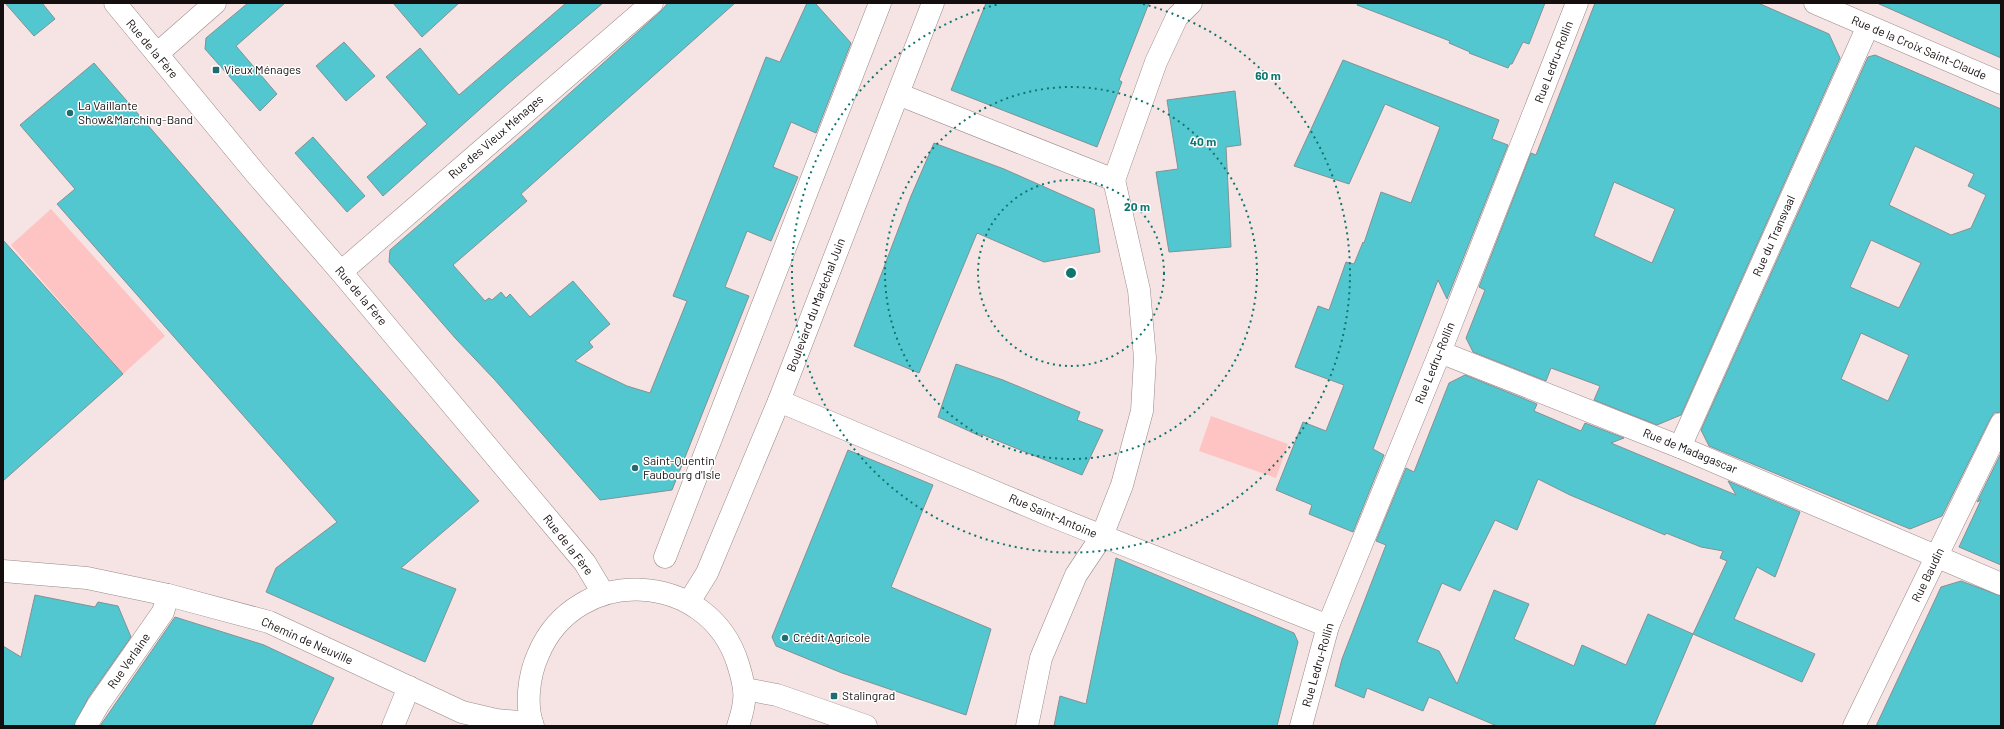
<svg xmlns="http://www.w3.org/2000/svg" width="2004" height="729" font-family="Barlow,sans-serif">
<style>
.green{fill:#fec4c3}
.building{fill:#53c7cf;stroke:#819294;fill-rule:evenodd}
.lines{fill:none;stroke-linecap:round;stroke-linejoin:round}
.street-casing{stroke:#9a8a89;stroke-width:23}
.secondary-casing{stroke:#9a8a89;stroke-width:23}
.street{stroke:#fff;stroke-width:22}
.secondary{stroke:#fff;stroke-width:22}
.ring{fill:none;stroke:#0f766e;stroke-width:2;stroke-dasharray:2 4}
.poi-dot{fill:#216c71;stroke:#fff;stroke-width:1.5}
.labels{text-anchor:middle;stroke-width:3;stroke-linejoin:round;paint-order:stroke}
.street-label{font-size:12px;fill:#140f0e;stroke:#fff}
.poi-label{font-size:12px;fill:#140f0e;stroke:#fff;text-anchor:start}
.centre{fill:#0f766e;stroke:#fff;stroke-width:2}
.ring-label{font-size:12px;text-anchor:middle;font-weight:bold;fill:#0f766e;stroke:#fff;stroke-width:3;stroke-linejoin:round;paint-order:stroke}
</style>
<rect width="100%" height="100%" fill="#f6e3e3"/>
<!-- green -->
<g class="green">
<path d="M51 209 165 336 123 374 11 245Z"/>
<path d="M1211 416 1288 444 1276 478 1199 451Z"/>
</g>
<!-- building -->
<g class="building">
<path d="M5 3H42L55 19 34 36Z"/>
<path d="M248 3H285L236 46 277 94 260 111 205 49 206 38Z"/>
<path d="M393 3H459L422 37Z"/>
<path d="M566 3H603L508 84 383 196 367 177 427 124 386 77 420 48 459 95Z"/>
<path d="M668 3H735L521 194 527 201 453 265 485 301 489 298 492 300 501 292 506 298 510 294 530 317 573 281 610 324 589 342 593 347 575 361 627 386 650 393 687 301 673 296 766 57 780 62 807 3H815L851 43 816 133 791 122 773 167 798 177 771 241 747 231 725 287 749 296 672 490 600 500 494 379 456 339 389 262 390 250 531 128 660 12Z"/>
<path d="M986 3H1149L1119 80 1122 82 1097 147 951 90Z"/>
<path d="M1358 3H1545L1529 44 1523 42 1512 64H1510L1508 68 1469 53 1470 52 1449 43 1450 41 1357 5Z"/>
<path d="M1595 3H1758L1829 34 1840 58 1681 415 1657 425 1594 400 1600 386 1551 368 1546 381 1473 352 1466 338 1485 290 1479 287 1531 153 1536 155ZM1614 182 1675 209 1652 263 1594 236Z"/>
<path d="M1877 3H2001V58L1969 44Z"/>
<path d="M344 42 375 76 346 101 316 66Z"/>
<path d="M1875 55 2001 109V412L1994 413 1990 419 1942 516 1910 529 1709 446 1701 430 1868 57ZM1915 146 1974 174 1968 186 1986 195 1971 228 1951 235 1889 205ZM1871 240 1921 263 1899 308 1850 287ZM1861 333 1909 355 1888 401 1841 379Z"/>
<path d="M1343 60 1499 120 1492 139 1508 145 1447 299 1438 280 1373 449 1384 455 1353 532 1309 514 1312 505 1276 490 1303 422 1326 431 1344 385 1295 367 1318 306 1329 310 1346 262 1354 264 1363 242 1364 243 1381 192 1411 203 1440 127 1385 104 1349 184 1294 166Z"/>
<path d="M94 63 275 272 479 501 401 568 456 589 425 662 266 592 276 568 337 522 57 204 75 189 20 125Z"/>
<path d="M1235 91 1241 145 1226 147 1231 247 1169 252 1156 172 1178 169 1167 100Z"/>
<path d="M313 137 365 196 347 212 295 153Z"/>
<path d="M934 143 1004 169 1094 209 1100 252 1044 262 977 233 919 373 854 346 911 196Z"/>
<path d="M3 240 123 374 3 481Z"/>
<path d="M956 364 1003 380 1080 412 1077 420 1103 430 1082 475 981 434 980 436 938 417Z"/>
<path d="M1465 375 1537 404 1534 411 1581 431 1585 423 1624 438 1611 443 1736 495 1728 481 1800 512 1775 577 1757 567 1734 619 1815 654 1802 682 1693 634 1654 726H1497L1429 697 1423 711 1367 688 1364 698 1335 686 1342 659 1386 545 1376 541 1406 468 1414 472 1449 383ZM1538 479 1570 495 1665 535 1666 533 1701 547 1723 551 1720 558 1727 561 1693 634 1648 614 1626 665 1582 645 1574 666 1514 639 1529 604 1494 590 1457 684 1439 651 1417 642 1442 583 1460 591 1495 520 1517 530Z"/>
<path d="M848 450 933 485 891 587 991 629 966 715 842 673 776 646 772 637Z"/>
<path d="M2001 453V565L1959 547 1981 500 1977 502Z"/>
<path d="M1116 558 1294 633 1298 642 1277 726H1054L1060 696 1086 704Z"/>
<path d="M1961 581 2001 596V726H1876L1941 587Z"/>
<path d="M35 595 95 607 98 602 118 606 131 637 88 698 74 726H3V646L21 657Z"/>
<path d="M175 617 264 645 334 678 311 726H100Z"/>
</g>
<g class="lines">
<!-- street casing -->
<g class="street-casing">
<g id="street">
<path d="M1815 3 2001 83"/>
<path d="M157 54 215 3"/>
<path d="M898 94 1114 180 1139 290 1145 358 1142 411 1122 485 1102 536 1076 575 1041 658 1027 726"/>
<path d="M1114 180 1156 62 1177 17 1191 3"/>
<path d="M341 272 652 3"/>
<path d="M1440 352 1680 447 2001 584"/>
<path d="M779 401 1052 516 1328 626"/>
<path d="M1680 447 1868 26"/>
<path d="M665 557 880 3"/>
<path d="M689 602 707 573 779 401 933 3"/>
<path d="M86 726 98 705 163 612 168 595"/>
<path d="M393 726 409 687"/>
<path d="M1301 726 1328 626 1440 352 1577 3"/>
<path d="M1854 726 2001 424"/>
</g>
</g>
<!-- secondary casing -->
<g class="secondary-casing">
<g id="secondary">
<path d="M115 3 256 174 341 272 585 563 603 593"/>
<path d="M3 571 87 578 168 595 269 622 462 712 496 720 532 723"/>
<path d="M745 689 777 695 866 726"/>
<path d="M533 726C525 705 529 675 538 655 576 563 709 570 738 664 746 689 747 700 738 726"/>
</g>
</g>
<!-- street -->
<use href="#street" class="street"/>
<!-- secondary -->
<use href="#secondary" class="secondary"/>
</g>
<!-- distance rings -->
<g class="ring">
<circle cx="1071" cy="273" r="93"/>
<circle cx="1071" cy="273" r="186"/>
<path d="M1143 4A279 279 0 1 1 999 4"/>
</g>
<!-- markers -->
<g class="poi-dot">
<rect x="212" y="66" width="8" height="8" rx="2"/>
<circle cx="70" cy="113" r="4"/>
<circle cx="635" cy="468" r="4"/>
<circle cx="785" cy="638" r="4"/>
<rect x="830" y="692" width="8" height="8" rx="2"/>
</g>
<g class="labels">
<!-- street labels -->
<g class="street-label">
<text transform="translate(1919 48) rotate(23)" y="4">Rue de la Croix Saint-Claude</text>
<text transform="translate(152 49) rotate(50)" y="4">Rue de la Fère</text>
<text transform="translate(1554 62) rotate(-69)" y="4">Rue Ledru-Rollin</text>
<text transform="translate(496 137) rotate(-41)" y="4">Rue des Vieux Ménages</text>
<text transform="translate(1774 236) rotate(-66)" y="4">Rue du Transvaal</text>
<text transform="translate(361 296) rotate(50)" y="4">Rue de la Fère</text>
<text transform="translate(816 305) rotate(-69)" y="4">Boulevard du Maréchal Juin</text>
<text transform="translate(1435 363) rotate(-68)" y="4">Rue Ledru-Rollin</text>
<text transform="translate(1690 451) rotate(22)" y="4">Rue de Madagascar</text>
<text transform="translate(1053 516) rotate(23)" y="4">Rue Saint-Antoine</text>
<text transform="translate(568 545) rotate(52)" y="4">Rue de la Fère</text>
<text transform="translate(1928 575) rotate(-64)" y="4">Rue Baudin</text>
<text transform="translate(307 641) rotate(24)" y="4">Chemin de Neuville</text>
<text transform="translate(129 661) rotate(-55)" y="4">Rue Verlaine</text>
<text transform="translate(1318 665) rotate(-74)" y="4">Rue Ledru-Rollin</text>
</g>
<!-- poi labels -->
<g class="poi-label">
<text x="224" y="74">Vieux Ménages</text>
<text x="78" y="110">La Vaillante<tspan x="78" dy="14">Show&amp;Marching-Band</tspan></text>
<text x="643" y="465">Saint-Quentin<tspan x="643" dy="14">Faubourg d'Isle</tspan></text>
<text x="793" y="642">Crédit Agricole</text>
<text x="842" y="700">Stalingrad</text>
</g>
</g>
<circle cx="1071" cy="273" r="6" class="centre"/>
<g class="ring-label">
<text x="1268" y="80">60 m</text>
<text x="1203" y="146">40 m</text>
<text x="1137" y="211">20 m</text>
</g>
<!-- border -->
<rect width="2004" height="729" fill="none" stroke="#140f0e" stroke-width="8"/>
</svg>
